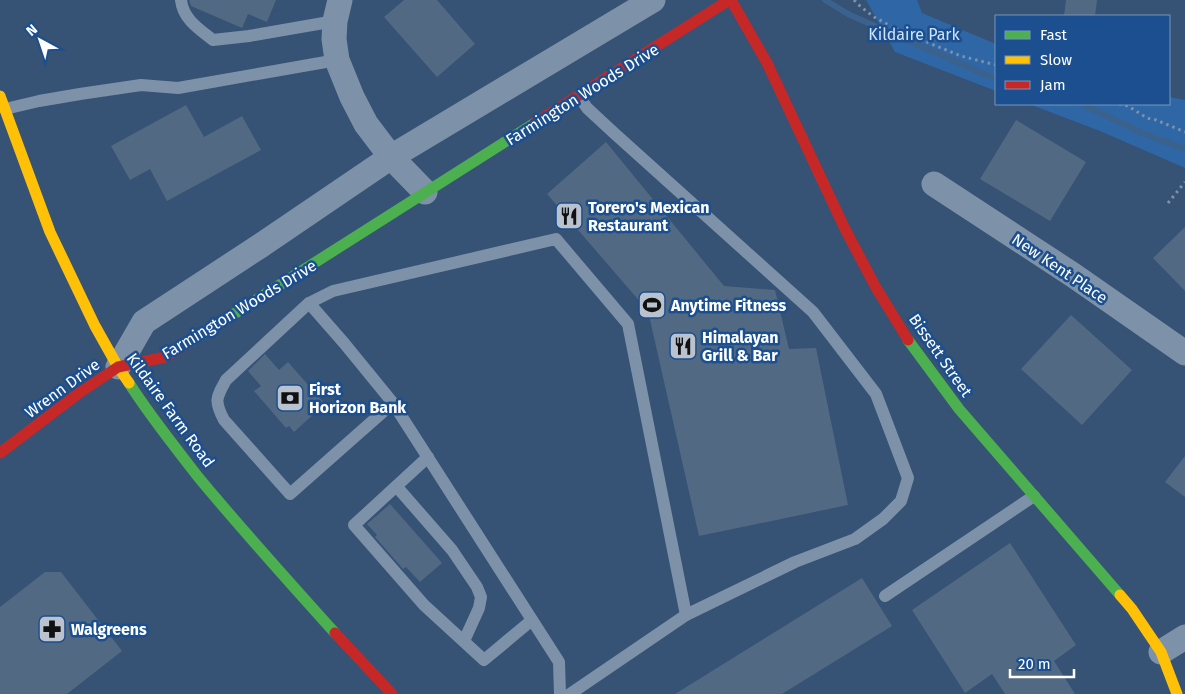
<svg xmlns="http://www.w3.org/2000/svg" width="1185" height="694" font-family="'Fira Sans',sans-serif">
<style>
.green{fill:#2f66a5}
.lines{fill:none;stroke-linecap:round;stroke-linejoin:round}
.stream{stroke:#3b618d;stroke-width:6}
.building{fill:#526984}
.path{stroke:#7d92a8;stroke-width:3;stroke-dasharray:2.5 4;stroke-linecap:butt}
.lane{stroke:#7d92a8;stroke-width:12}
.street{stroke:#7d92a8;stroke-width:25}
.fast{stroke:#4caf50;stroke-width:11}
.slow{stroke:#ffc107;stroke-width:11}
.jam{stroke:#c62828;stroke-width:11}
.labels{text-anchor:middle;stroke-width:5;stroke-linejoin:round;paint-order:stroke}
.park-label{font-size:16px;fill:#cfe3fa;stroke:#1b4f8f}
.street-label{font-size:16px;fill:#fff;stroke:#1b4f8f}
.poi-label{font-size:16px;font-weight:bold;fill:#fff;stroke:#1b4f8f;text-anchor:start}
</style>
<rect width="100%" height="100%" fill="#365274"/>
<!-- green -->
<g class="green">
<path d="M866 0H917L922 13 996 44V91L895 52Z"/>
<path d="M1169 97 1185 100V168L1100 131 1029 104H1169Z"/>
</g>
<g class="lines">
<!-- stream -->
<g class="stream">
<path d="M825 0 848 14 984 74 996 78"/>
<path d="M1082 104 1142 133 1185 149"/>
</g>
</g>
<!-- building -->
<g class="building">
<path d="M189 0H276L267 22 248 14 242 28 191 6Z"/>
<path d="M404 0H437L475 44 437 77 384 17Z"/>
<path d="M1066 0H1097L1095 16H1064Z"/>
<path d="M186 105 204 137 242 116 261 150 167 201 150 169 130 180 111 146Z"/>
<path d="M1016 120 1086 162 1050 221 980 179Z"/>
<path d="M606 142 724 286 775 290 789 349 816 348 848 505 699 536 648 311 547 194Z"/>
<path d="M1185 227V291L1153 258Z"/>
<path d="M1071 315 1132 370 1082 425 1021 369Z"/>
<path d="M265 354 279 370 288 362 325 404 294 432 289 426 286 428 254 391 261 386 248 371Z"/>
<path d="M1185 456V497L1165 482Z"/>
<path d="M390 504 442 563 420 582 406 567 403 569 375 537 377 535 367 524Z"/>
<path d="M1010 543 1076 645 1054 661 1075 694H1005L992 674 965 693 912 610Z"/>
<path d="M45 572H61L122 651 67 694H0V607Z"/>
<path d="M862 578 892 626 782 694H675Z"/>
</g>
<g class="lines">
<!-- path -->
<g class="path">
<path d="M854 0 861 7 874 17 900 31 912 34 929 43 961 56 996 65"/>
<path d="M1119 104 1128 106 1147 118 1156 120 1185 132"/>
<path d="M1168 203 1185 182"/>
</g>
<!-- lane -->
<g class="lane">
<path d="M181 0C183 19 199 29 213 40L249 36 335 21"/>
<path d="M5 109 39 101 80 94 141 85 178 88 337 60"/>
<path d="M309 303 344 343 393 403 559 662 560 694"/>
<path d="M393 403 290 494 224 420C214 401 216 398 226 380L309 303 333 291 556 239 628 324 686 615"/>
<path d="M428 457 354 525 424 605 484 660 532 620"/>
<path d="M397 487 452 550 477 587 481 597 479 608 464 641"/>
<path d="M885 596 1034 496"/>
<path d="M570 694 686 615 795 562 855 539 883 519 901 501 908 478 876 394 813 312 614 133 587 108 579 96"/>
</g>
<!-- street -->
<g class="street">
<path d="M340 0 335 21 334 39 337 60 352 97 366 124 391 157 425 192"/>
<path d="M934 184 1073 275 1185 353"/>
<path d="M118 367 144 322 260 246 391 157 653 0"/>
<path d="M1161 652 1185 637"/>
</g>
<!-- fast -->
<g class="fast">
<path d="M908 340 959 409 1120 595"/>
<path d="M188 343 535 123"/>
<path d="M129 383C150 416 175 447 199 478 243 531 289 582 335 633"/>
</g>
<!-- slow -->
<g class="slow">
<path d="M0 96 50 232 95 326 118 367 129 383"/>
<path d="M1120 595 1132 609 1161 652 1177 694"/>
</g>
<!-- jam -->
<g class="jam">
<path d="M731 0 767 63 844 227 875 286 908 340"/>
<path d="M535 123 729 0"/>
<path d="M0 453 79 393 118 367 165 357 188 343"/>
<path d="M335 633 392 694"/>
</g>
</g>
<!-- icons -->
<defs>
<g id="restaurant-square" transform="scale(1.4375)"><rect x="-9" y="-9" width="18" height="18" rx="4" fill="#b9c2ce" stroke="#1b4f8f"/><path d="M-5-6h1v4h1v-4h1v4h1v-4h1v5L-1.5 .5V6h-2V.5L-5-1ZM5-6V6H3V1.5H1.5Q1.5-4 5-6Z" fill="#111"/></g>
<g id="stadium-square" transform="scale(1.4375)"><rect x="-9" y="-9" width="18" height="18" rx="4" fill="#b9c2ce" stroke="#1b4f8f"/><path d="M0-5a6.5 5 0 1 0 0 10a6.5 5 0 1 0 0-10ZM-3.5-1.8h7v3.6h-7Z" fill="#111"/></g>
<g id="bank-square" transform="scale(1.4375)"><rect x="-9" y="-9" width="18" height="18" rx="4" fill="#b9c2ce" stroke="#1b4f8f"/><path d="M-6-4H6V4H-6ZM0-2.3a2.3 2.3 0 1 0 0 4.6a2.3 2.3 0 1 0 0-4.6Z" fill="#111"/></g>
<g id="pharmacy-square" transform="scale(1.4375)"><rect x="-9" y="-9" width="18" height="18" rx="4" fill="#b9c2ce" stroke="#1b4f8f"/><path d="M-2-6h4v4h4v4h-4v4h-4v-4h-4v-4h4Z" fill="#111"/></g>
</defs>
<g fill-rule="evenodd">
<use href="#restaurant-square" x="569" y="216"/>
<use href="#stadium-square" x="652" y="305"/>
<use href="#restaurant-square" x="683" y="346"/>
<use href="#bank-square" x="290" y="398"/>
<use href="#pharmacy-square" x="52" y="629"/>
</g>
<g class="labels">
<!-- park labels -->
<g class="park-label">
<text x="914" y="40">Kildaire Park</text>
</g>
<!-- street labels -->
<g class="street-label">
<text transform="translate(582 94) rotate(-32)" y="6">Farmington Woods Drive</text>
<text transform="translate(1060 268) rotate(34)" y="6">New Kent Place</text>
<text transform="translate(239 309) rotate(-31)" y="6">Farmington Woods Drive</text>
<text transform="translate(941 355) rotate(55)" y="6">Bissett Street</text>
<text transform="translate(62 388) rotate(-36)" y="6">Wrenn Drive</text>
<text transform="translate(171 410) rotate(54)" y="6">Kildaire Farm Road</text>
</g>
<!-- poi labels -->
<g class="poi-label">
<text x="588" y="213">Torero's Mexican<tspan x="588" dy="18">Restaurant</tspan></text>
<text x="671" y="311">Anytime Fitness</text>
<text x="702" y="343">Himalayan<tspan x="702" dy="18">Grill &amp; Bar</tspan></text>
<text x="309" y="395">First<tspan x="309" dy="18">Horizon Bank</tspan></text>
<text x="71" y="635">Walgreens</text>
</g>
</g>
<!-- legend -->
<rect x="995" y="15" width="175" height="90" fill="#1b4f8f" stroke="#7695bc"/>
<rect x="1005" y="31" width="25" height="8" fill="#4caf50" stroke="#7695bc"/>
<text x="1040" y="40" font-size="15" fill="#ffffff">Fast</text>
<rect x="1005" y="56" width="25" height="8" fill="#ffc107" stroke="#7695bc"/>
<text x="1040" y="65" font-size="15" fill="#ffffff">Slow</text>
<rect x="1005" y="81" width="25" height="8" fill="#c62828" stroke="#7695bc"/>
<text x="1040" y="90" font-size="15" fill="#ffffff">Jam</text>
<!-- north arrow -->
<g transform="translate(40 40) rotate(320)" stroke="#1b4f8f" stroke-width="4" paint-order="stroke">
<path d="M0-4L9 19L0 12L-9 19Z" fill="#ffffff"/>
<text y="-8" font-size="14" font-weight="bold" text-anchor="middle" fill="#ffffff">N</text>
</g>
<!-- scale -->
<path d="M1010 669v8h64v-8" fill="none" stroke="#ffffff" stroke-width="2.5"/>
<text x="1018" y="669" font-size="15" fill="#ffffff" stroke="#1b4f8f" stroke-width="4" paint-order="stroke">20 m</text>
</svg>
